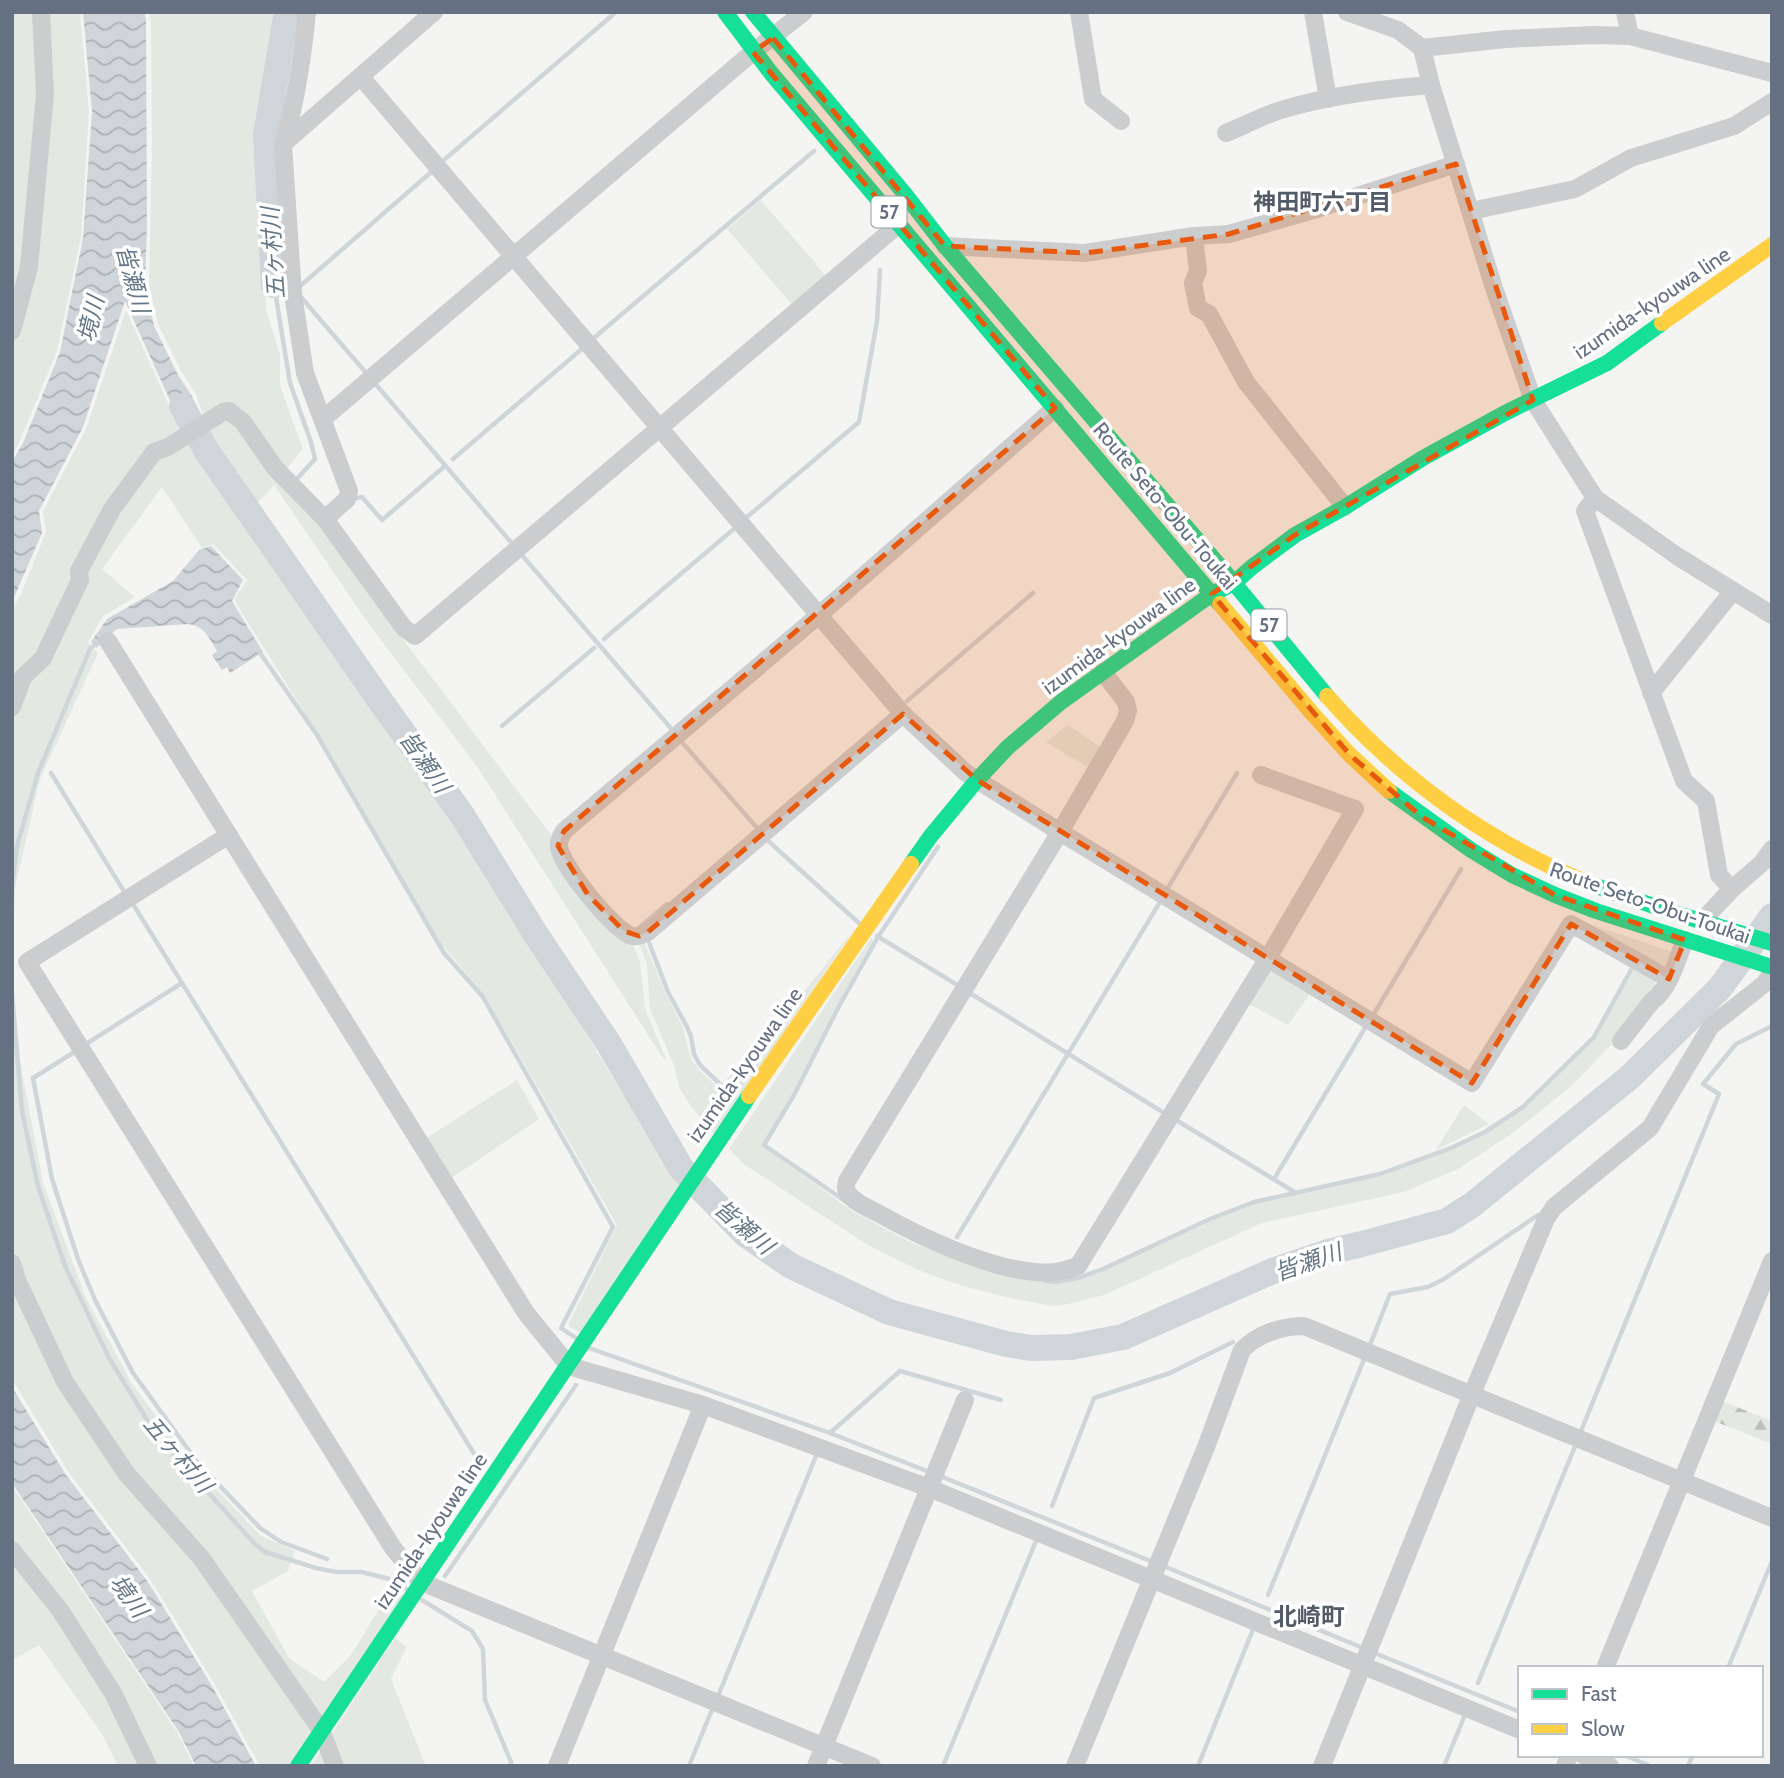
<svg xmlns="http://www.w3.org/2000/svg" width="1784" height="1778" font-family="Cabin,'Noto Sans JP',sans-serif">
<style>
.green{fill:#e3e8e2}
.forest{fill:url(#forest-firs)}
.water{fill:url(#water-waves)}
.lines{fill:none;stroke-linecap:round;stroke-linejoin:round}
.stream{stroke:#cfd5d9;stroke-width:4.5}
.river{stroke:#cfd5d9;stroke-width:26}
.street{stroke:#cccdce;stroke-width:18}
.fast{stroke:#16e098;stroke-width:16}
.slow{stroke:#ffcf43;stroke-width:16}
.marked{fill:#e8590c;fill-opacity:0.2;stroke:#e8590c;stroke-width:5;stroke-dasharray:14 9;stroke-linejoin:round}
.labels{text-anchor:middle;stroke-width:7;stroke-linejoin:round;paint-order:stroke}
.shield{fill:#fff;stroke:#939ba8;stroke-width:2}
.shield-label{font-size:19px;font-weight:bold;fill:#657083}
.street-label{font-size:21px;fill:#657083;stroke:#fff}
.neighbourhood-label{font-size:23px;font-weight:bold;fill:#535b68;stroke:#fff}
.water-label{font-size:23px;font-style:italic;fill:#667887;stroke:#fff}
.quarter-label{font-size:24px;font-weight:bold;fill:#535b68;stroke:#fff}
</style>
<defs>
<pattern id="forest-firs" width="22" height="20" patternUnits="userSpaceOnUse" patternTransform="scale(1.75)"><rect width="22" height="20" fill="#e3e8e2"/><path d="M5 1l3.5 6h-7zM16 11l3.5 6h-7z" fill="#bcc0bd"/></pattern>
<pattern id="water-waves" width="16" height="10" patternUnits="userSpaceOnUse" patternTransform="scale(1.75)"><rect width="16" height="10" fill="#cfd5d9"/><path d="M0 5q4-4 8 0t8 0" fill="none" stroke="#acb1b5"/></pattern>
</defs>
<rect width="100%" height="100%" fill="#f4f5f3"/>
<!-- green -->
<g class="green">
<path d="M12 12H80L89 112 81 237 57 351 20 441 12 456Z"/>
<path d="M149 12H282L280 30 258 134 266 310 280 355V386L303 449 279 478 321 521 402 638 551 835V844L630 939 640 961 645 1009 666 1059 664 1060 476 765 368 623 274 485 255 506 208 430 196 394 181 371 158 324 149 285 152 147 151 21Z"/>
<path d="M761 200 828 278 794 307 727 229Z"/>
<path d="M126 310 180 430 158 442H189L243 523 423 777 495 892 571 1009 642 1125 683 1188 583 1335 568 1325 617 1225 486 998 439 941 334 760 234 600 247 580 213 544 202 548 162 487 102 569 135 597 103 616 88 642 98 653 40 779 15 888 12 969V610L21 594 46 532 43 511 86 429Z"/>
<path d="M1068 725 1104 749 1092 770 1046 742Z"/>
<path d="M1578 920 1673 952 1667 971Z"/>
<path d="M856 927 714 1134 690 1105 679 1087 674 1065 650 1009 647 965 639 943 644 942 666 994 683 1027 691 1059 701 1072 719 1088 793 1005Z"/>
<path d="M871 938 874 941 836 1007 792 1094 762 1145 852 1211 910 1242 981 1269 1025 1280 1056 1283 1079 1280 1104 1270 1211 1221 1255 1203 1380 1176 1451 1149 1485 1133 1524 1108 1595 1038 1635 967 1654 980 1656 987 1618 1038 1570 1087 1514 1132 1458 1169 1404 1192 1262 1223 1104 1295 1068 1304 1052 1306 1005 1297 960 1285 923 1272 868 1245 745 1165 729 1149Z"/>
<path d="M1265 968 1312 991 1288 1025 1245 1002Z"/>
<path d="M12 979 19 1056 43 1183 86 1298 132 1384 192 1463 261 1536 295 1551 288 1571 252 1591 289 1658 324 1682 351 1655 390 1591 404 1596 288 1766H260L214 1683 150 1579 69 1473 12 1379Z"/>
<path d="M517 1080 539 1119 450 1179 425 1139Z"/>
<path d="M1464 1105 1489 1124 1436 1150Z"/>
<path d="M12 1486 177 1732 194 1766H118L102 1734 39 1645 12 1660Z"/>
<path d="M395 1638 407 1647 391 1679 426 1766H311Z"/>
</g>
<!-- forest -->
<path class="forest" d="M1722 1401 1772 1421V1444L1714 1421Z"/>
<!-- water -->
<g class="water">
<path d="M83 12H145L146 22 147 225 145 286 154 326 178 375 192 396 200 418 183 429 125 301 83 427 39 511 42 533 12 602V462L23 443 60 352 83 238 92 112Z"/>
<path d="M211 546 243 580 232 601 263 652 230 673 227 667 222 670 212 655 217 651C209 638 205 626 188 624L117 629 96 648 91 642 107 619 173 581 199 550Z"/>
<path d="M12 1387 66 1475 148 1582 212 1686 256 1766H196L179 1732 12 1483Z"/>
</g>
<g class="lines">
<!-- stream -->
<g class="stream">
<path d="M444 160 616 12"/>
<path d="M299 287 430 173"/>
<path d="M287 289 274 285 290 383 311 442 315 459 294 482"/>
<path d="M300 296 367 374"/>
<path d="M595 337 814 151"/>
<path d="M373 381 515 547"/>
<path d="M453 459 583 348"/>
<path d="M356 498 362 497 382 520 445 466"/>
<path d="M747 517 859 422 877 321 880 270"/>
<path d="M521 554 675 733"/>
<path d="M604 639 735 528"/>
<path d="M258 650 317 735 444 953 483 997 613 1227 561 1328 576 1338"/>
<path d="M907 701 1033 593"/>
<path d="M502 726 594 648"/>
<path d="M680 740 758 829"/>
<path d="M51 773 125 893"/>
<path d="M766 839 859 923"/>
<path d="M12 886 17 846 38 773 90 649 98 641"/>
<path d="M1169 886 1237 773"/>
<path d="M133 904 483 1468"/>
<path d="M639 928 667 904"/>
<path d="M877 936 959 986"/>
<path d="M648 940 668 992 686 1025 691 1036 694 1054 700 1065 721 1085"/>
<path d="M968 992 1161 1111"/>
<path d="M12 994 22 1111 38 1186 65 1266 109 1358 157 1436 254 1543 265 1552 316 1568 336 1572H361L390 1579 409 1591"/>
<path d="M1375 1012 1461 869"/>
<path d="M86 1044 182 983"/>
<path d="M76 1051 33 1078 52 1179 78 1259 95 1300 133 1373 198 1463 260 1528 281 1542 327 1559"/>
<path d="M1176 1120 1293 1191"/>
<path d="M1274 1179 1365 1028"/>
<path d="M845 1201 764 1145 794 1095 838 1008 878 937 938 847"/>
<path d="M957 1237 1160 902"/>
<path d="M1046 1281 1055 1282 1078 1278 1103 1269 1210 1219 1254 1202 1380 1174 1451 1148 1485 1132 1523 1107 1594 1037 1631 970"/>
<path d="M1370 1345 1390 1294 1428 1287 1444 1279 1538 1215"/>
<path d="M589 1348 830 1433 932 1473"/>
<path d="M1581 1431 1719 1094 1703 1084 1736 1044 1772 1026"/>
<path d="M830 1433 900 1371 1001 1400"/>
<path d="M940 1476 1153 1562"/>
<path d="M1052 1506 1094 1398 1170 1373 1233 1342"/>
<path d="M1161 1565 1363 1648"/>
<path d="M445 1576 576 1385"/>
<path d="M1268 1595 1365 1357"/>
<path d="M422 1600 472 1631 483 1649 485 1700 511 1762V1766"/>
<path d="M1372 1652 1520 1712"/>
<path d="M1728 1668 1772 1561"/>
<path d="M1478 1683 1576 1444"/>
<path d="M718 1696 816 1456"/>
<path d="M1624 1755 1650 1766"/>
<path d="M689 1766 713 1707"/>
<path d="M943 1766 1036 1541"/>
<path d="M1198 1766 1254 1627"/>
<path d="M1444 1766 1465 1715"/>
<path d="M1688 1766 1693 1755"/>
</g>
<!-- river -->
<g class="river">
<path d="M274 285 266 135 287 12"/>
<path d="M182 406 206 450 379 699 462 815 535 933 609 1044 681 1168 745 1234 791 1266 889 1312 1006 1344 1031 1348 1071 1347 1123 1337 1275 1270 1328 1252 1362 1244 1447 1221 1472 1205 1630 1077 1720 988 1772 916"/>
</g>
<!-- street -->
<g class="street">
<path d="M1079 12 1093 99 1121 121"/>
<path d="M1313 12 1328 99"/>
<path d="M1347 12 1398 30 1422 48 1431 85 1494 288 1533 400 1595 498 1677 556 1772 615"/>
<path d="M1625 12 1630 36"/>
<path d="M1422 48 1506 39 1592 35 1630 36 1772 73"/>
<path d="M361 77 903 714 965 772 977 780 1060 832 1472 1083 1571 924 1669 979"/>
<path d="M1226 133C1244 126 1262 116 1281 110 1330 95 1381 89 1431 85"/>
<path d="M284 143C296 100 303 56 307 12"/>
<path d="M1471 211 1575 189 1631 158 1734 126 1772 102"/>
<path d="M1194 236 1198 271 1193 283 1198 308 1209 314 1246 382 1345 507"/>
<path d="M945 246 1085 253 1194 236 1229 234 1317 209 1456 164"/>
<path d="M12 331 29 267 45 94 41 12"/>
<path d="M323 419 753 52 804 12"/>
<path d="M1595 498 1585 511 1684 781 1706 801 1719 875 1732 889"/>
<path d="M325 519 347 499 349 491 305 373 293 294 283 144 434 12"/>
<path d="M108 641 526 1313 569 1366 703 1405 929 1488 1520 1730"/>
<path d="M1103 672 1126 702 1128 711 1125 721 1060 832 847 1181C846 1186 845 1187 847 1192 853 1202 868 1208 878 1213 920 1237 987 1268 1035 1272 1051 1274 1063 1271 1078 1266L1268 958 1355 809 1261 775"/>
<path d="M1651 693 1733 591"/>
<path d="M12 707 23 677 43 658 80 580 79 571 112 509 154 452 168 447 223 412 229 411 243 422 275 468 325 519 404 628 415 636 899 224"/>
<path d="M903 714 648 932C642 935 638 937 632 936 613 930 562 866 559 847 558 841 561 836 564 831L819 615 1055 408"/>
<path d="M229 835 27 962 393 1548 421 1582 872 1766"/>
<path d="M1702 921 1732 889 1762 863 1772 849"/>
<path d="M1621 1041 1652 1001C1670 989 1677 959 1685 940"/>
<path d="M12 1263 18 1282 65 1382 126 1473 202 1559 321 1730 335 1766"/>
<path d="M12 1550 60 1610 113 1693 148 1766"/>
<path d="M1605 1668 1772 1261"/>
<path d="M1583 1755 1610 1766"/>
<path d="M557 1766 703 1405"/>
<path d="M816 1766 965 1400"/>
<path d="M1075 1766 1206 1447 1242 1350C1258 1334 1281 1326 1304 1326L1772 1518"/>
<path d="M1322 1766 1472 1394 1546 1219 1554 1207 1650 1128 1711 1026 1764 984 1772 973"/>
<path d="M1565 1766 1569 1755"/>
</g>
<!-- fast -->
<g class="fast">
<path d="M725 12 771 73 1220 604"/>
<path d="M753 12 904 193 945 246 1224 571 1327 696"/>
<path d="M1389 791 1471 850 1512 875 1555 895 1596 911 1772 967"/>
<path d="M911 864 930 837 977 780 1008 747 1061 702 1212 594 1234 583 1252 567 1295 535 1345 507 1423 458 1505 413 1607 363 1662 323"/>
<path d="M1593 885 1668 911 1772 943"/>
<path d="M298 1766 749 1096"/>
</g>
<!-- slow -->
<g class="slow">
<path d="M1662 323 1772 245"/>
<path d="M1220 604 1311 712 1350 755 1389 791"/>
<path d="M1327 696C1402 781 1488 843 1593 885"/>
<path d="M749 1096 911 864"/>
</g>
</g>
<!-- marked area -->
<path class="marked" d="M773 38 945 246 1085 253 1229 234 1456 164 1533 400 1295 535 1212 594 1350 755 1422 817 1555 895 1685 940 1669 979 1571 924 1472 1083 977 780 903 714 648 932 639 936 624 931 588 895 558 846 564 831 1055 408 753 52Z"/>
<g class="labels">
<!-- shield labels -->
<g class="shield">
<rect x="871.5" y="196.5" width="35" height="31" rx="5"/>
<rect x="1251.5" y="609.5" width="35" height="31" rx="5"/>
</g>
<g class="shield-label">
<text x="889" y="219">57</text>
<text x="1269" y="632">57</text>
</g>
<!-- street labels -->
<g class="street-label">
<text transform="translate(1652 303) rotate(-34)" y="7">izumida-kyouwa line</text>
<text transform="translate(1165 506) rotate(50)" y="7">Route Seto-Obu-Toukai</text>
<text transform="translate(1119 636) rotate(-36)" y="7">izumida-kyouwa line</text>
<text transform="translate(1650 903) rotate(19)" y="7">Route Seto-Obu-Toukai</text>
<text transform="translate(745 1065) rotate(-55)" y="7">izumida-kyouwa line</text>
<text transform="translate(431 1531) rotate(-56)" y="7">izumida-kyouwa line</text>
</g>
<!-- neighbourhood labels -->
<g class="neighbourhood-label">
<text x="1322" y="210">神田町六丁目</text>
</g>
<!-- water labels -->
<g class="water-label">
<text transform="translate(273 253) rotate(-94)" y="8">五ヶ村川</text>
<text transform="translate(133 279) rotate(75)" y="8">皆瀬川</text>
<text transform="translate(91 319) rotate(-77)" y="8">境川</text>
<text transform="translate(425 762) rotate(55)" y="8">皆瀬川</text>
<text transform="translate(744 1227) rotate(41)" y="8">皆瀬川</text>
<text transform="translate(1308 1262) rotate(-19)" y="8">皆瀬川</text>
<text transform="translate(178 1454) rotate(50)" y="8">五ヶ村川</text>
<text transform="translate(129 1596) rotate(54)" y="8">境川</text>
</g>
<!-- quarter labels -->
<g class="quarter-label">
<text x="1309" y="1625">北崎町</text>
</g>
</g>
<!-- border -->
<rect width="1784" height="1778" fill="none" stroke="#657083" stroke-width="28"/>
<!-- legend -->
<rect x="1518" y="1666" width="245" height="91" fill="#ffffff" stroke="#c1c6cd" stroke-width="2"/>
<rect x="1532" y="1689" width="35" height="10" fill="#16e098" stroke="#c1c6cd" stroke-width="2"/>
<text x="1581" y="1701" font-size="21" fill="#657083">Fast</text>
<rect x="1532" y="1724" width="35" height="10" fill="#ffcf43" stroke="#c1c6cd" stroke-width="2"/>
<text x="1581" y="1736" font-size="21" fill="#657083">Slow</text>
</svg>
